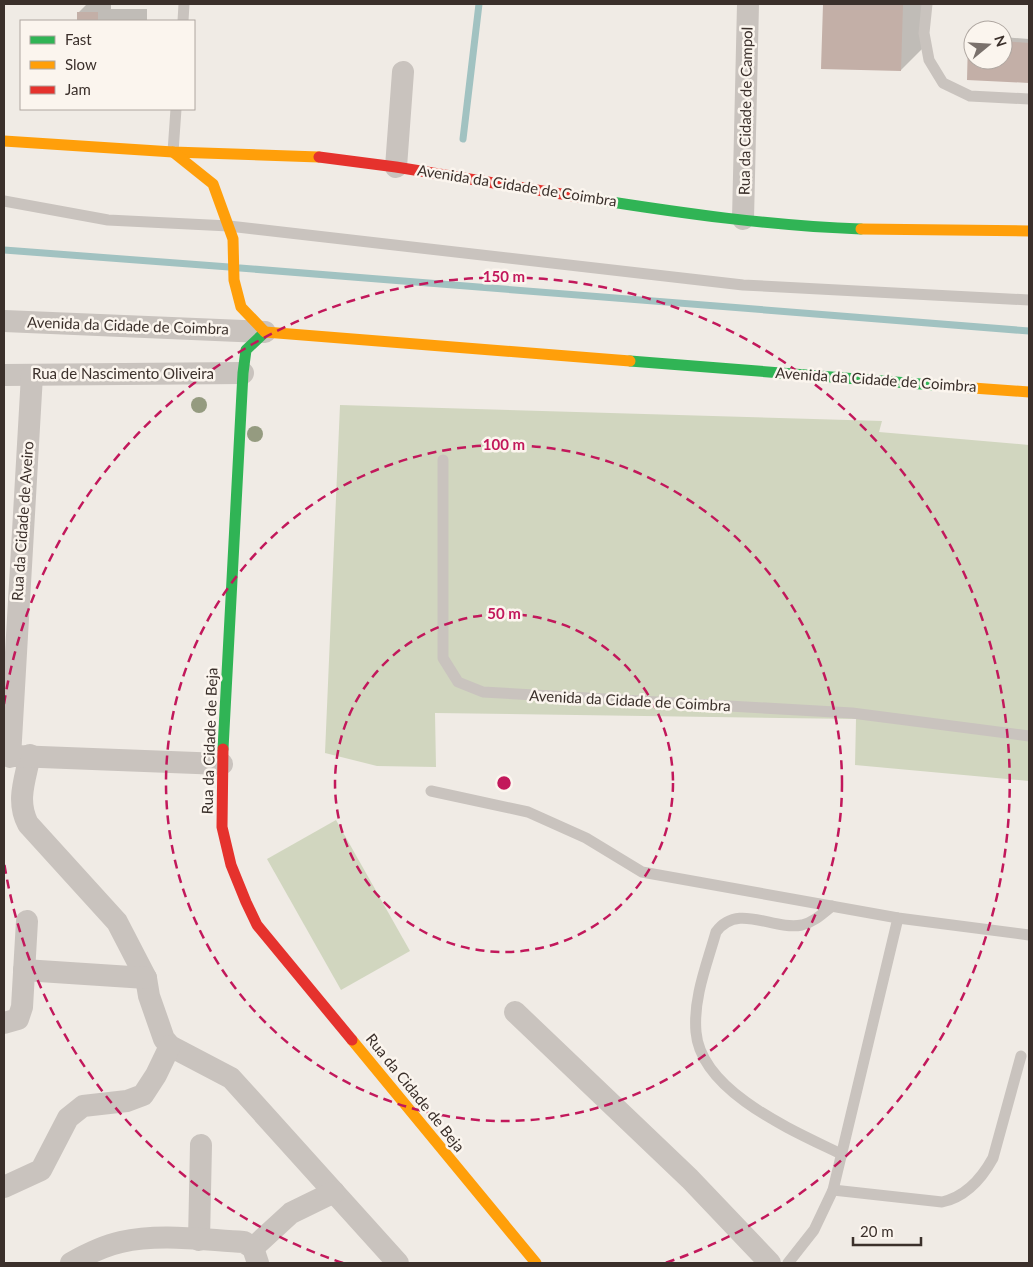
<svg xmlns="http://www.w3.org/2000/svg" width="1033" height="1267" font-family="Lato,sans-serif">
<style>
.green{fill:#d1d6bf}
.shadow{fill:#0003}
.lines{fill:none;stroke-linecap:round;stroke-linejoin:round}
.stream{stroke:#a1c2c1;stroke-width:7}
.building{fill:#c3afa7}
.lane{stroke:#c9c3be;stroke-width:11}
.street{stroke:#c9c3be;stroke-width:22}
.fast{stroke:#30b455;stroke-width:11}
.slow{stroke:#ff9f0a;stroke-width:11}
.jam{stroke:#e5322d;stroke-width:11}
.tree{fill:#959b80}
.ring{fill:none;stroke:#c2185b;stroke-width:2.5;stroke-dasharray:9 6}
.labels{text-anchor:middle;stroke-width:5;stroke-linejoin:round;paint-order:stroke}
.street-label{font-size:15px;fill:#3b302b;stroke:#fbf5ee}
.centre{fill:#c2185b;stroke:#fbf5ee;stroke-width:2.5}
.ring-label{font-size:15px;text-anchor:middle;font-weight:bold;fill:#c2185b;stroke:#fbf5ee;stroke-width:5;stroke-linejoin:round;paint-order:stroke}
</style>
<rect width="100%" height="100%" fill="#f0ebe5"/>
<!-- green -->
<g class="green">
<path d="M340 405 882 421 879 432 1029 445V781L855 765 856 719 435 713 436 767 377 766 325 753Z"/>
<path d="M336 820 410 951 341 990 267 859Z"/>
</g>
<!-- shadow -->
<g class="shadow">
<path d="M87 4H111V9H147V21H79V12Z"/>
<path d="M824 4H928L927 44 901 70 823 67Z"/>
<path d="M973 37V60H1003V37L1029 39V81L968 78 970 40Z"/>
</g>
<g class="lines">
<!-- stream -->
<g class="stream">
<path d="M463 139 479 4"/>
<path d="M4 250 229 267"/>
<path d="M240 268 1029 331"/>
</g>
</g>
<!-- building -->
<g class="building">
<path d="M823 4H903L901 71 821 69Z"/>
<rect x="77" y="12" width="21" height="9"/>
<path d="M968 40H973V60H1003V41L1029 43V83L967 80Z"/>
</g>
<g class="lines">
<!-- lane -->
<g class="lane">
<path d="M927 4 924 33 929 60 943 83 970 96 1029 99"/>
<path d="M183 21 184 4"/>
<path d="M173 152 176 109"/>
<path d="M4 201 108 220 229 226 743 285 1029 300"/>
<path d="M443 460V658L458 682 483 692 852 713 1029 736"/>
<path d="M431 791 528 812 586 838 642 872 898 918 1029 935"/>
<path d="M832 906C822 914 814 922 802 925 773 931 738 902 716 932 707 964 693 998 696 1032 701 1092 794 1131 841 1154"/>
<path d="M833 1190 942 1202C965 1197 982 1178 993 1158L1021 1056"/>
<path d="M788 1263 814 1230 833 1190 898 918"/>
</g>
<!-- street -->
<g class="street">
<path d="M396 167 403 72"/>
<path d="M743 219 748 4"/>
<path d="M4 321 265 332"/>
<path d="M4 375 243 373"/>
<path d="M30 755C25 780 16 801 28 824L117 922 146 978 149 996 164 1039 170 1046 231 1078 398 1263"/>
<path d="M15 756 222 764"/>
<path d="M10 757 32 375"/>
<path d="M24 970 146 978"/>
<path d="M515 1012 690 1179 770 1263"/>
<path d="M4 1023 18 1019 22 1007 27 921"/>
<path d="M4 1187 41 1170 68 1118 83 1106 127 1101 143 1095 156 1075 170 1046"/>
<path d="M199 1240 201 1145"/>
<path d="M253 1248 291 1213 334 1192"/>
<path d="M71 1263C87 1254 103 1246 121 1242 160 1233 204 1240 244 1242L253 1248 258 1263"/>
</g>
<!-- fast -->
<g class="fast">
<path d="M592 199C681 213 771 226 861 229"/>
<path d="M630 361 959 387"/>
<path d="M223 749 243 373 246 350 265 332"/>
</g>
<!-- slow -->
<g class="slow">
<path d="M4 141 173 152 319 157"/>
<path d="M173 152 213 184 233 239 234 280 241 307 265 332"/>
<path d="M861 229 1029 231"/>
<path d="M265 332 630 361"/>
<path d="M959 387 1029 392"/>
<path d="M352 1040 536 1263"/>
</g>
<!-- jam -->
<g class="jam">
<path d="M319 157 396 167 592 199"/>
<path d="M223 749 222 827 231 865 246 902 257 925 352 1040"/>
</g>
</g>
<!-- trees -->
<g class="tree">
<circle cx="199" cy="405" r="8"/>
<circle cx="255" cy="434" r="8"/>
</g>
<!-- distance rings -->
<g class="ring">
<circle cx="504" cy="783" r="169"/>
<circle cx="504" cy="783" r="338"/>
<path d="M343 1263A506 506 0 0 1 4 862M4 704A506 506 0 1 1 665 1263"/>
</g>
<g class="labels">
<!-- street labels -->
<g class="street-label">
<text transform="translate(746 111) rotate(-89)" y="5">Rua da Cidade de Campol</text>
<text transform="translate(517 186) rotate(9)" y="5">Avenida da Cidade de Coimbra</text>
<text transform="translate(128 326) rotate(2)" y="5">Avenida da Cidade de Coimbra</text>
<text x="123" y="379">Rua de Nascimento Oliveira</text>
<text transform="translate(876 380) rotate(4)" y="5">Avenida da Cidade de Coimbra</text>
<text transform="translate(23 521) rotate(-86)" y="5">Rua da Cidade de Aveiro</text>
<text transform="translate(630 701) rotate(3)" y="5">Avenida da Cidade de Coimbra</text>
<text transform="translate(210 741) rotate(-88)" y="5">Rua da Cidade de Beja</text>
<text transform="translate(415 1093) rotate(51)" y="5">Rua da Cidade de Beja</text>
</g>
</g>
<circle cx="504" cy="783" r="8" class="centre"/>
<g class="ring-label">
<text x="504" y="282">150 m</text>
<text x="504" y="450">100 m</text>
<text x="504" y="619">50 m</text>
</g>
<!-- border -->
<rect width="1033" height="1267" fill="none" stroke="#3b302b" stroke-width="10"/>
<!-- legend -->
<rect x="20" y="20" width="175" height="90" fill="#fbf5ee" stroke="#aea6a0"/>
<rect x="30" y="36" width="25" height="8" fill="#30b455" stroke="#aea6a0"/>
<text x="65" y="45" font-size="15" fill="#3b302b">Fast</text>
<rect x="30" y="61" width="25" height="8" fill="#ff9f0a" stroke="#aea6a0"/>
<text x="65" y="70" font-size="15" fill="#3b302b">Slow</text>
<rect x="30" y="86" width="25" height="8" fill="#e5322d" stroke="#aea6a0"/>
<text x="65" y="95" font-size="15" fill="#3b302b">Jam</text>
<!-- north arrow -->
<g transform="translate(988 45) rotate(72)"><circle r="24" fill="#fbf5ee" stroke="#aea6a0"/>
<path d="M0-4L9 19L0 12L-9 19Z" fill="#7a716c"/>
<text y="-8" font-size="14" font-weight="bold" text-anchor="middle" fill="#3b302b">N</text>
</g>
<!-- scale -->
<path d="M853 1237v8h68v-8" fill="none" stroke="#3b302b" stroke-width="2.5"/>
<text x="860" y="1237" font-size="15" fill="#3b302b" stroke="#fbf5ee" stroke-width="4" paint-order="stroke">20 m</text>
</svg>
